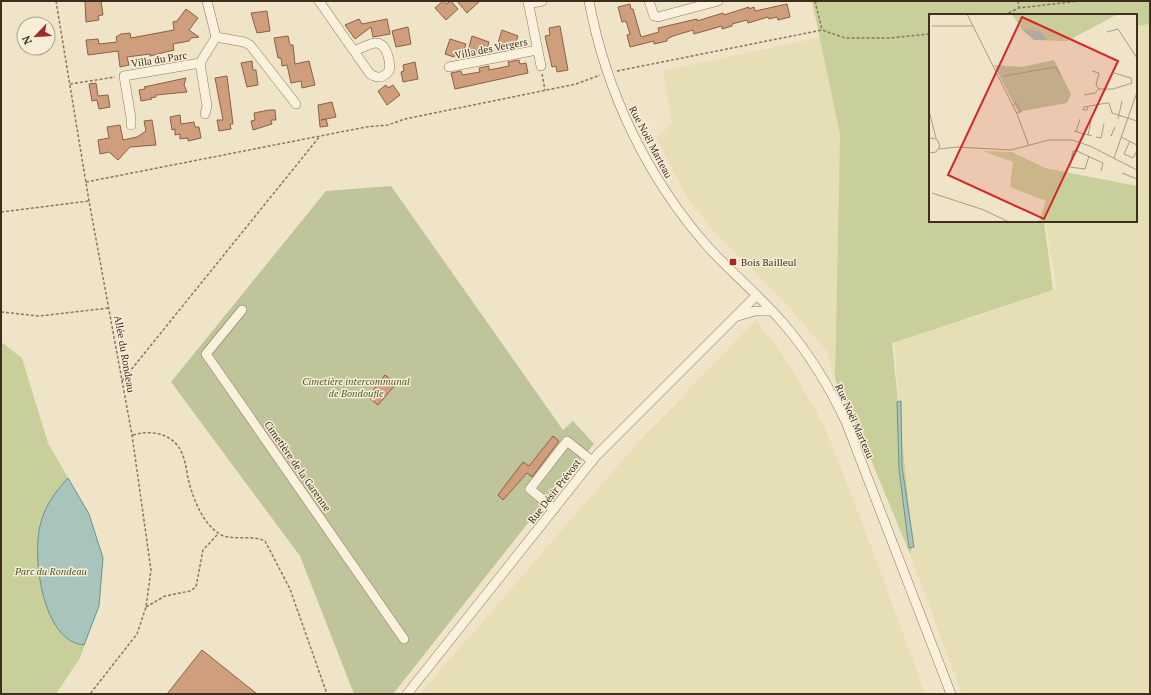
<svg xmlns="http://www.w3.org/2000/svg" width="1151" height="695" font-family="'PT Serif',serif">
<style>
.farmland{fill:#e6deb5}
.green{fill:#c9cf9b}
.cemetery{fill:#bfc49a}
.water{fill:#a9c4bc;stroke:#6f938a}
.building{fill:#cf9f7d;stroke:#8d5f41}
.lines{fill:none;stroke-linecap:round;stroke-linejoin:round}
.minor-casing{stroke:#8d765c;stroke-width:10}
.path{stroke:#8d765c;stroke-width:1.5;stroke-dasharray:3 2;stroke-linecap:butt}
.minor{stroke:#faf1dc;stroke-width:9}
.poi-dot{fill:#9e2a2b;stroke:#f7eed8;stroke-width:1.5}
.labels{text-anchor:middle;stroke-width:3;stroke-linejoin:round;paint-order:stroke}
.street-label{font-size:10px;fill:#3d2e20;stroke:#f7eed8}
.poi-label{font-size:10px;fill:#3d2e20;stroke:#f7eed8;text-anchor:start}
.park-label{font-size:10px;font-style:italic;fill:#4d5a26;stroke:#f7eed8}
.inset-road{fill:none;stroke:#a89b85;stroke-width:1}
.view{fill:#d62828;fill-opacity:0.15;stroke:#d62828;stroke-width:2}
.inset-edge{fill:none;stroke:#3d2e20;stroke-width:2}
</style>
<rect width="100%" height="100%" fill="#f0e4c8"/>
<!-- farmland -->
<g class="farmland">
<path d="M1150 24V694H962L910 554 894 339 974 317 1056 289 1046 221H1136V25Z"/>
<path d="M821 37 840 134 835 379 827 351 780 297 717 235 687 197 656 138 672 124 663 71Z"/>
<path d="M756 320 787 361 825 427 871 546 925 694H420L634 447Z"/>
</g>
<!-- green -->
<g class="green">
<path d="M812 1H1150V24L1136 26V15H930V221H1044L1053 290 892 343 913 546 910 554 864 443 835 379 840 134Z"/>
<path d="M1 342 22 358 48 443 89 514 103 558 99 606 80 658 56 694H1Z"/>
</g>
<!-- cemetery -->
<path class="cemetery" d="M391 186 563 430 573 421 594 444 532 518 393 694H354L300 556 171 382 326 191Z"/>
<!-- water -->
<g class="water">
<path d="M901 401 902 467 914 547 909 548 899 469 897 402Z"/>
<path d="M68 478 89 514 103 558 99 606 84 645C42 642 31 554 41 522 46 504 56 491 68 478Z"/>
</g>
<!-- building -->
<g class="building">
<path d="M85 1H101L103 15 98 16 99 20 86 22Z"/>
<path d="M443 1 446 4 451 1 458 9 446 20 435 8Z"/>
<path d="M457 1H480L467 13Z"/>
<path d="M630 4 631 9H633L641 37 659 32 658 28 697 19V21L723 13 724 15 749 7V9L754 7 755 11 787 4 790 17 778 20 777 17 769 19 768 17 748 23 747 20 732 24V26L722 29V26L694 34 693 30 673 36 667 39V41L654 44V41L630 47 627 35 630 34 626 21 622 22 618 7Z"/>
<path d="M186 9 198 18 189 30 199 37 191 38 189 41 173 44 174 50 150 56V54L127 57 129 65 120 67 118 51 88 55 86 40 98 39 99 44 117 42 116 37 121 34 130 33 131 38 174 30 173 22 177 21Z"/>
<path d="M267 11 270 31 257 33 251 13Z"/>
<path d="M359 19 362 24 387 19 390 34 373 37 371 27 355 39 345 25Z"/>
<path d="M560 26 568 70 557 72 556 66 552 67 545 36 550 35 549 28Z"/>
<path d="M408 27 411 44 396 47 392 31Z"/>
<path d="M502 30 518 36 514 47 508 45 506 49 497 46Z"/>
<path d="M288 36 290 45H293L295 64 309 61 315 85 302 88 301 81 291 83 287 65 282 66 281 58H278L274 38Z"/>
<path d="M472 36 489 42 486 52 480 50 478 54 468 51Z"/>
<path d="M450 39 466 44 462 55 456 53 454 57 445 54Z"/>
<path d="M519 60 520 64 526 63 528 73 455 89 451 73 461 71 462 75 480 72 479 68 489 66V70L509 66 508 62Z"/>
<path d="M252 61 253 70H256L258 85 247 87 241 63Z"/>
<path d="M415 62 418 79 403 82 401 72 404 71 403 65Z"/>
<path d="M227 76 233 124H230L231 129 219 131 217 120H223L215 78Z"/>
<path d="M186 78 184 85 187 92 156 95V97L151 98 152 99 141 101 139 90 145 89 144 87Z"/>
<path d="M96 83 98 96 108 95 110 107 99 109 97 100 92 101 89 84Z"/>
<path d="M386 85 388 88 393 85 400 95 387 105 378 91Z"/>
<path d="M332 102 336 117 321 120 326 119 328 126 320 127 318 105Z"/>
<path d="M269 110H275L276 120H271L272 124 253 130 251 121 255 120 254 113Z"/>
<path d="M180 115 181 124 194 122 195 127H199L201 138 188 141V138L180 139V134L175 135V129L172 130 170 117Z"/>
<path d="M152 120 156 145 130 147 118 160 109 152 100 154 98 140 109 138 107 127 120 125 123 140 137 137 146 131 144 121Z"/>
<path d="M385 375 396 384 378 405 368 397Z"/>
<path d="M553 436 559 441 532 477 527 473 503 500 498 495 523 462 529 466Z"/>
<path d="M202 650 257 694H167Z"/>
</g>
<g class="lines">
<!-- minor casing -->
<g class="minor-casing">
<g id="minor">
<path d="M207 1 216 37"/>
<path d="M319 1 370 74C378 79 383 78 389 71 391 63 387 42 375 43 368 44 360 49 354 51"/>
<path d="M528 1 541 66"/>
<path d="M589 1C606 92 647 178 709 248 733 274 760 296 783 323 809 353 829 386 846 422L951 694"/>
<path d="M649 1 654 16 658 17 718 1"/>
<path d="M528 4 542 1"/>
<path d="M200 63 207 106 205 114"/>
<path d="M449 67 537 50"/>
<path d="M131 125V118L124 76 200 63 216 37 244 42 250 45 296 104"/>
<path d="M242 310 206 354 404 639"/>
<path d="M738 316 755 311H772"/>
<path d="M554 509 530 489 567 441 592 461"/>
<path d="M407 694 596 456 756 296"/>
</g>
</g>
<!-- path -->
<g class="path">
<path d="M56 1 89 201 132 435 151 570 146 607 137 634 90 694"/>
<path d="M815 1 822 30"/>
<path d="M1018 1 1019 8"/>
<path d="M1004 15 1019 8 1079 1"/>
<path d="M617 71 822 30 845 38H889L930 34"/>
<path d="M542 74 545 90"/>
<path d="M70 84 115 77"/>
<path d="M86 182 366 127 388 125 405 119 576 84 600 75"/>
<path d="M1 212 89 201"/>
<path d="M1 312 39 316 109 308"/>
<path d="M122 381 320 136"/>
<path d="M133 435C152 429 176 434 183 456 187 467 187 478 191 489 196 505 204 523 218 533 230 542 251 534 265 541L290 589 327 694"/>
<path d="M146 607 165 596 190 591 196 587 203 550 218 534"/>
</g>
<!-- minor -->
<use href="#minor" class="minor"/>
</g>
<!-- markers -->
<rect class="poi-dot" x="729" y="258" width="8" height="8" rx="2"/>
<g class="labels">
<!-- street labels -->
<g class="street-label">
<text transform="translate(491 48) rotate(-11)" y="4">Villa des Vergers</text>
<text transform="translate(159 59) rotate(-9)" y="4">Villa du Parc</text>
<text transform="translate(651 142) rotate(62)" y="4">Rue Noël Marteau</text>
<text transform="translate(125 354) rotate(80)" y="4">Allée du Rondeau</text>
<text transform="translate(855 421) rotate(66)" y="4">Rue Noël Marteau</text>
<text transform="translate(298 466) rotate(55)" y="4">Cimetière de la Garenne</text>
<text transform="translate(554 491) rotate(-52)" y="4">Rue Désir Prévost</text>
</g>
<!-- poi labels -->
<g class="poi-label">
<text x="741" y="266">Bois Bailleul</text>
</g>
<!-- park labels -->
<g class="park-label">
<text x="356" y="385">Cimetière intercommunal<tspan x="356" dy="12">de Bondoufle</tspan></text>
<text x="51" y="575">Parc du Rondeau</text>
</g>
</g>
<!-- overview -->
<g transform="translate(929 14)">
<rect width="208" height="208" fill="#f0e4c8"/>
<path d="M83 0H189L138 27 105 26 93 16ZM54 137 83 138 116 154 208 172V208H110L117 187 81 173 84 148Z" fill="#c9cf9b"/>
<path d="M125 46 142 80 138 89 94 97 90 100 65 51 93 53Z" fill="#bfc49a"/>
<path d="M97 15 111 17 119 26H105L95 17Z" fill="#a9c4bc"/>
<path class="inset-road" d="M38 0 88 100 100 132M3 12H44M178 18 189 15 208 44M75 62 127 53 131 61M170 75H184L203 69 202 64 185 59M155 81 166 79 170 75 167 71 170 59 163 57M83 91 87 89 92 97 87 99M159 93 158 96H154L155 93 178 89H180L183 99 208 107M0 97 7 124M189 105 193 87M145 117 163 122M147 118 151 105M183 120 182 122 186 113M159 121 162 107M167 123 172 124 175 110M192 123 208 131M0 124 8 125 11 132 7 138 0 139M201 127 195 140 204 144 208 137M10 135 28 133 82 136 120 126H143L161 132 208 156M148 137 154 120M0 140V176M185 144 208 78M141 152 144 137H148L174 149 172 157M140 153 156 155 160 142M193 159 208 165M3 179 55 196 80 208"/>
<path class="view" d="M93 3 189 47 115 205 19 161Z"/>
<rect width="208" height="208" class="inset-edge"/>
</g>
<!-- border -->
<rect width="1151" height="695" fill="none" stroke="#3d2e20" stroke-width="4"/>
<!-- north arrow -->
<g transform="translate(36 36) rotate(245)"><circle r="19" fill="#f7eed8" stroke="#ada18e"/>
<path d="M0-3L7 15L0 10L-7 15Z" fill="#9e2a2b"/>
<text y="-6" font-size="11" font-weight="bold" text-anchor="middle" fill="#3d2e20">N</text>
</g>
</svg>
